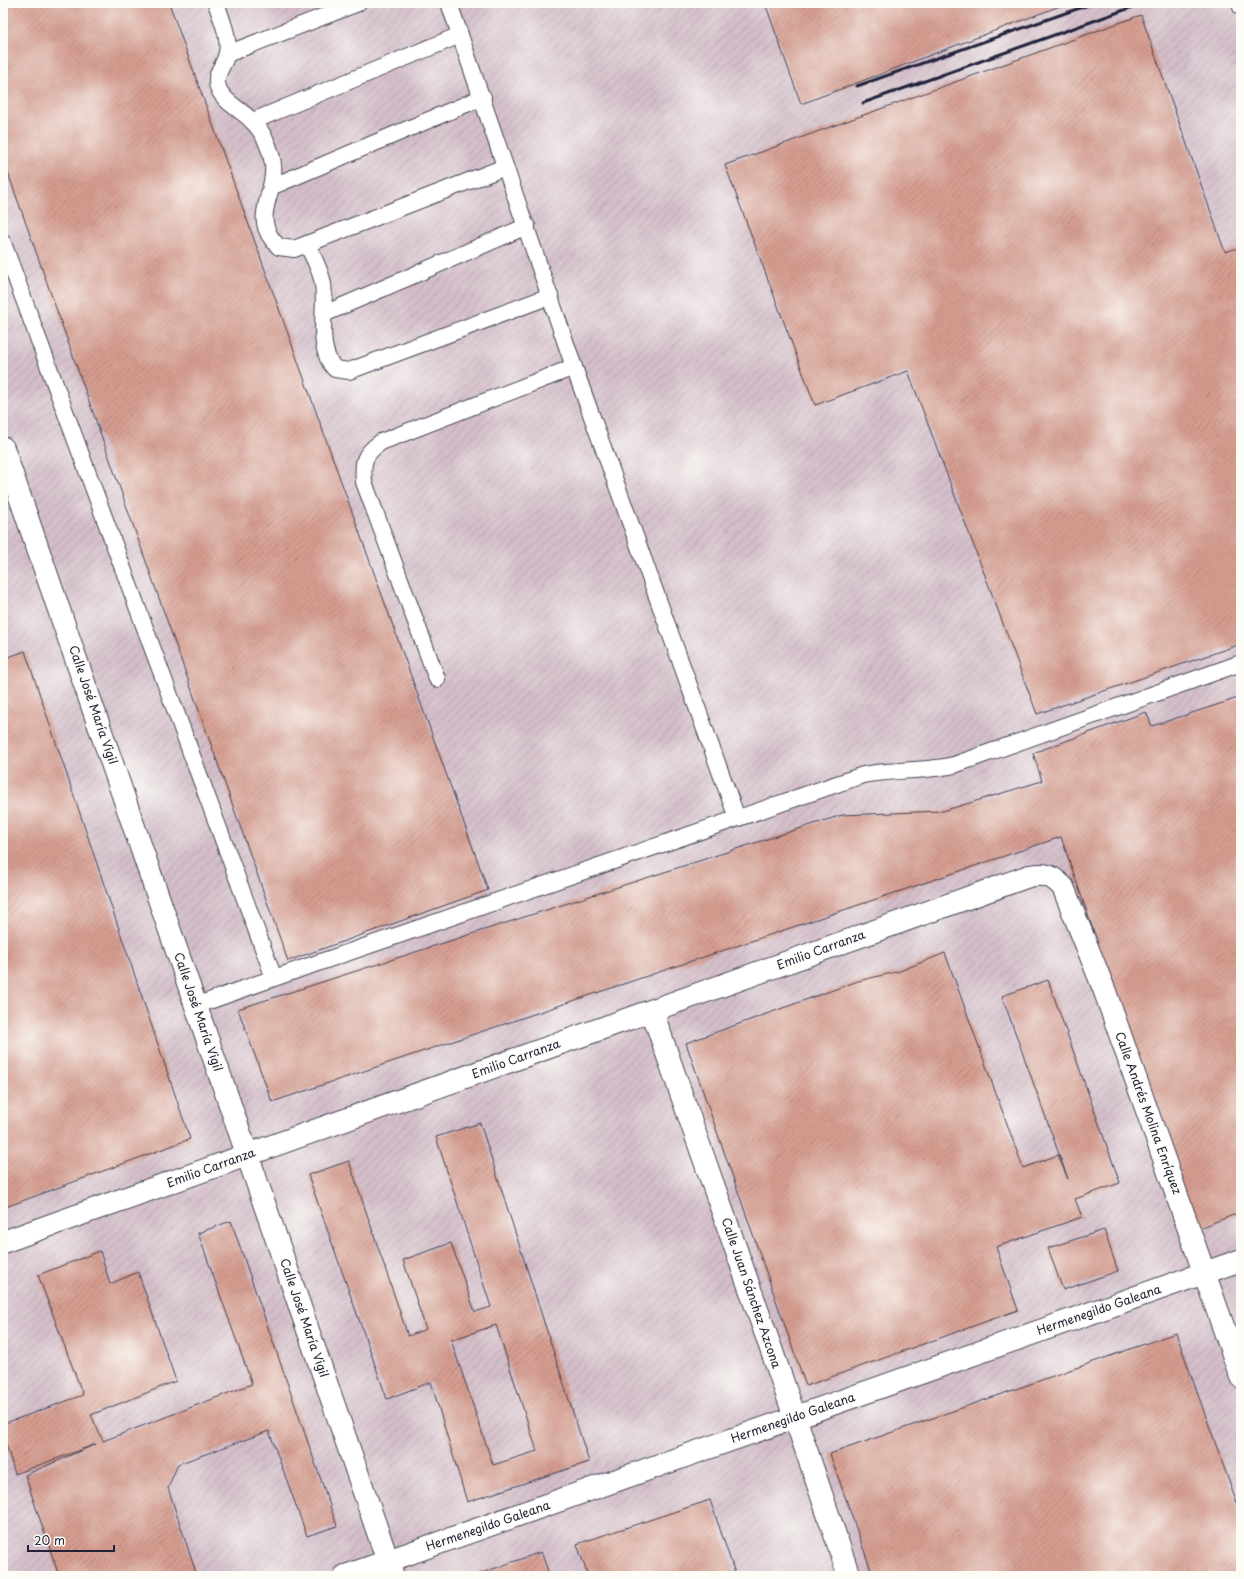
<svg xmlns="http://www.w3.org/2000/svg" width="1244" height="1579" font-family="'Playpen Sans',sans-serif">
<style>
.industrial{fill:url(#industrial-furrows)}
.building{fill:url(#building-hatch);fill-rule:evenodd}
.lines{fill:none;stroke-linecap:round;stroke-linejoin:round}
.service-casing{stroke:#424053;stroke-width:18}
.minor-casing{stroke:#424053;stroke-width:24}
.service{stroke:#fff;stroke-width:16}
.minor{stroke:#fff;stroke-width:22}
.rail{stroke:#22223b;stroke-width:3}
.labels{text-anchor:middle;stroke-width:3;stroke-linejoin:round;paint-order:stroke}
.street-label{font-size:12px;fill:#22223b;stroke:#fdfcf7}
</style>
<defs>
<pattern id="industrial-furrows" width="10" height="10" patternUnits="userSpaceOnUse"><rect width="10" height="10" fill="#d2bdc8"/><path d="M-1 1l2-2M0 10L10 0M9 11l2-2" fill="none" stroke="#b4a2ad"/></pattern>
<pattern id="building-hatch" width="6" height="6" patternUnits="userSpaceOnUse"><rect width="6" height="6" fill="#d69d90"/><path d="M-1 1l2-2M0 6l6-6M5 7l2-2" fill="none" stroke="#ad8077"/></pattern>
</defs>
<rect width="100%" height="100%" fill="#fdfcf7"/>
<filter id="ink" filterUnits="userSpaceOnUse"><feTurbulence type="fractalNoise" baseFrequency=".025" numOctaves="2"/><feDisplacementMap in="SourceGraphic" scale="8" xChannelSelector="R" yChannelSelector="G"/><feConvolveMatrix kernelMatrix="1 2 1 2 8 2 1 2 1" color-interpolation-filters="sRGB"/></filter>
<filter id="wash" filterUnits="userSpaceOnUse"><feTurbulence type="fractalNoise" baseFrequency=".012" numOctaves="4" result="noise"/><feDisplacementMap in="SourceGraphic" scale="16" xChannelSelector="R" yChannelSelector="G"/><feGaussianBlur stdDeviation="0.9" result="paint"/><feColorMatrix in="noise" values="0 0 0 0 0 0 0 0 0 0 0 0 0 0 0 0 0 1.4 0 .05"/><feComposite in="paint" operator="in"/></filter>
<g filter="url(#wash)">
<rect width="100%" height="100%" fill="#f8ebd9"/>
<!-- industrial -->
<rect class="industrial" x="3" y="3" width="1238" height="1573"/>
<g id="blocks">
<!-- building -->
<g class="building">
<path d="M3 3H169L488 890 288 961 3 159Z"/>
<path d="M765 3H1068L801 104Z"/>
<path d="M1141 15 1225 252 1241 247V644L1037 714 908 371 815 405 725 165Z"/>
<path d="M25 651 190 1139 3 1208V659Z"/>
<path d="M1241 697V1212L1197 1229 1061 837 272 1102 238 1009 842 815 943 811 1042 781 1033 753 1146 712 1152 726Z"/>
<path d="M945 953 1023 1168 1058 1155 1068 1179 1002 996 1048 980 1120 1183 1075 1199 1082 1217 996 1247 1018 1310 806 1386 686 1043 858 981 900 971Z"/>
<path d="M480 1123 589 1462 467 1502 431 1382 387 1399 308 1175 349 1161 408 1336 426 1329 403 1260 451 1243 475 1312 491 1307 436 1137ZM496 1325 537 1451 493 1465 451 1340Z"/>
<path d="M231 1221 337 1526 307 1536 269 1431 178 1464 168 1488 197 1576H59L25 1475 96 1444 15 1474 3 1434V1424L83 1395 38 1275 100 1251 110 1284 138 1272 176 1381 91 1415 103 1441 252 1384 198 1233Z"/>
<path d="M1104 1230 1118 1271 1063 1290 1048 1248Z"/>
<path d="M1176 1333 1241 1515V1576H873L830 1454Z"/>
<path d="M710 1500 736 1576H588L577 1544Z"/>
<path d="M541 1552 550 1576H473Z"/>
</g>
</g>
</g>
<g filter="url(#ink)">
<use href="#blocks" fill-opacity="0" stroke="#424053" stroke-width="1"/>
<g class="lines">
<!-- service casing -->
<g class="service-casing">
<g id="service">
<path d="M216 3C221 18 230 37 227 53 224 68 212 74 219 90 226 104 242 110 252 121 263 131 271 149 273 164 277 195 248 218 279 247L294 249 307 244C313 257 321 270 323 284 327 310 315 348 335 369L349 371 550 296"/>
<path d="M449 3 574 367 737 818"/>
<path d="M1240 3 1241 7"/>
<path d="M227 54 358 3"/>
<path d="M253 121 460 35"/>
<path d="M271 187 483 97"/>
<path d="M3 243 274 978 863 775C893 769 924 772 954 765L1241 663"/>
<path d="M307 244 505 167"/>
<path d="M324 314 527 226"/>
<path d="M437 679 364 482C362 461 364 454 381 442L574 367"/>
<path d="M195 1006 274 978"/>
</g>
</g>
<!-- minor casing -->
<g class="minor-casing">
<g id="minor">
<path d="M3 448 393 1576"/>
<path d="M652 1011 795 1417 849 1576"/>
<path d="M3 1242 1029 876C1047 873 1051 875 1063 887L1104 989 1241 1377"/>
<path d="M345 1576 1241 1260"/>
</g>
</g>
<!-- service -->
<use href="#service" class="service"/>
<!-- minor -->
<use href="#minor" class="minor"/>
<!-- rail -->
<g class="rail">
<path d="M857 86 1094 3"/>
<path d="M863 103 1144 3"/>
</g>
</g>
</g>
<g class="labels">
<!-- street labels -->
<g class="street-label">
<text transform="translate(93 705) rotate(71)" y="4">Calle José María Vigil</text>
<text transform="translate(821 950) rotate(-20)" y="4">Emilio Carranza</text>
<text transform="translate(198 1012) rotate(71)" y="4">Calle José María Vigil</text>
<text transform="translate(516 1059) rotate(-20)" y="4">Emilio Carranza</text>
<text transform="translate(1148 1113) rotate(70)" y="4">Calle Andrés Molina Enríquez</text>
<text transform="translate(211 1168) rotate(-20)" y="4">Emilio Carranza</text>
<text transform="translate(751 1293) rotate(71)" y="4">Calle Juan Sánchez Azcona</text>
<text transform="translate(1099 1310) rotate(-19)" y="4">Hermenegildo Galeana</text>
<text transform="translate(304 1318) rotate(71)" y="4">Calle José María Vigil</text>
<text transform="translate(793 1418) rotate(-19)" y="4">Hermenegildo Galeana</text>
<text transform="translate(488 1526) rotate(-19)" y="4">Hermenegildo Galeana</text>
</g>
</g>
<!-- margin -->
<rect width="1244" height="1579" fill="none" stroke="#fdfcf7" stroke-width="16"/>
<!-- scale -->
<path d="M28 1545v6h86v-6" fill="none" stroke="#22223b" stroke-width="2"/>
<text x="34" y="1545" font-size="12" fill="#22223b" stroke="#fdfcf7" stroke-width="3" paint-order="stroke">20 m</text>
</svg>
